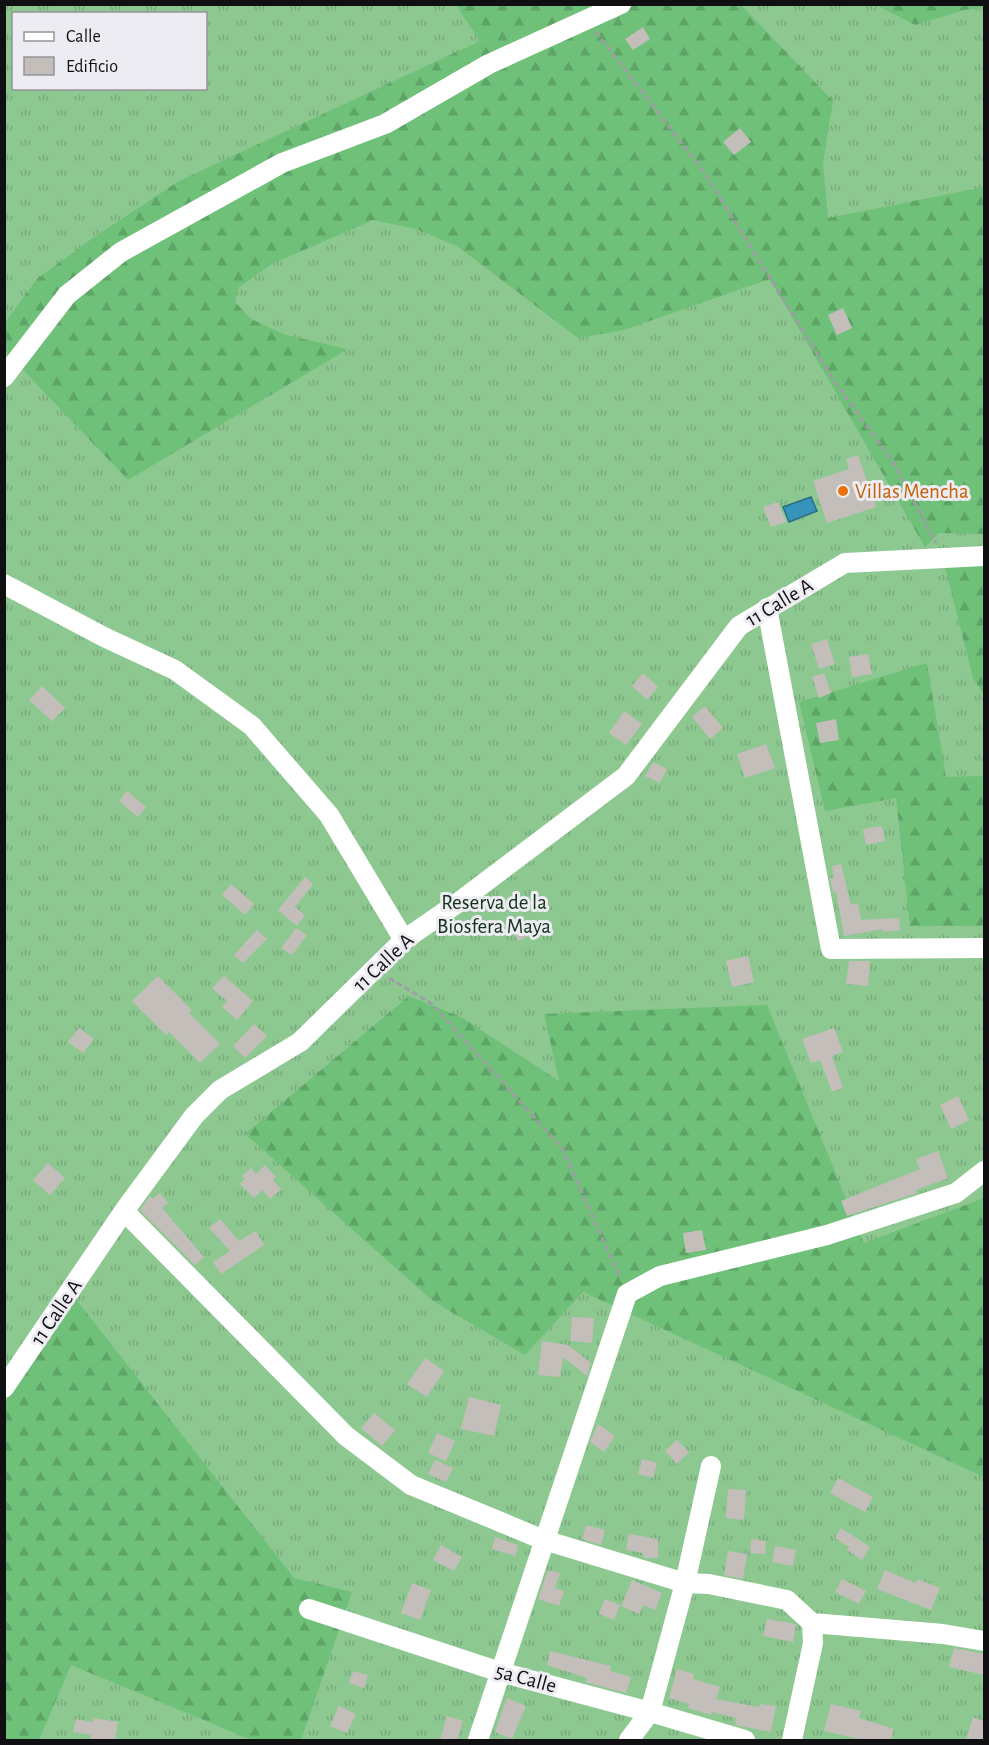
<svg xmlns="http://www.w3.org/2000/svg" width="989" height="1745" font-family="'Alegreya Sans',sans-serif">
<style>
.grass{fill:url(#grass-tufts);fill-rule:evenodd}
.forest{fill:url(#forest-firs)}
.water{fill:#3694ba;stroke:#2b6c88;stroke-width:1.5}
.building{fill:#c4beba}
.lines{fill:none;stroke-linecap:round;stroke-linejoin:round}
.path{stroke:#9d9ea3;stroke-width:3;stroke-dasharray:6 3;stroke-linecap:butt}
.minor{stroke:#fff;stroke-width:20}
.food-dot{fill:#e8710a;stroke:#ececf2;stroke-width:2}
.labels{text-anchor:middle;stroke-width:6;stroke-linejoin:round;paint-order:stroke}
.food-label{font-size:21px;fill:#c56008;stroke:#ececf2;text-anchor:start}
.street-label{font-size:21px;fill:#101012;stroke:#ececf2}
.park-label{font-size:21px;fill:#103115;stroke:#ececf2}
</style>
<defs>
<pattern id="grass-tufts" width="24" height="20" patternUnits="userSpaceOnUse" patternTransform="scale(1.5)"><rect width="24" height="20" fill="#8dc891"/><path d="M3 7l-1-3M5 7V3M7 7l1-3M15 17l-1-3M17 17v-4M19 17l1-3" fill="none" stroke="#79ab7c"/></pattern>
<pattern id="forest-firs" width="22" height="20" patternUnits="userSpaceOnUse" patternTransform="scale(1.5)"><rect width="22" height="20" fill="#6fc078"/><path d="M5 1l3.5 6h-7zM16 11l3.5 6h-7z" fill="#5fa467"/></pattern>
</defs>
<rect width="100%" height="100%" fill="#dedfe5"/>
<!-- grass -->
<path class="grass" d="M5 5H984V1740H5ZM14 14H206V88H14Z"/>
<!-- forest -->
<g class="forest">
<path d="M984 4V8L964 10 915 25 876 5Z"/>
<path d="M456 5H741L833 101 823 163 828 218 984 187V534L939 533 925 547 770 279 624 330 578 338 457 246 416 229 373 220 272 264 239 287 235 302 251 319 286 335 348 349 128 480 5 351 4 324 37 279 93 238 179 181 480 41Z"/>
<path d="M944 563 984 565V695L973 678Z"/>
<path d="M927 663 946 777 984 776V926H910L896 798 825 811 799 702Z"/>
<path d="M409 996 461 1017 559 1081 544 1014 767 1005 864 1243 984 1198V1477L583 1292 525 1355 433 1301 245 1134Z"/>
<path d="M75 1298 294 1578 352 1592 301 1740H252L71 1665 39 1740H5V1403Z"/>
</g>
<!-- water -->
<path class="water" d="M811 497 817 511 789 522 783 507Z"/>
<!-- building -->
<g class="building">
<path d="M643 27 650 39 633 50 625 39Z"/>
<path d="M740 128 751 142 734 155 723 142Z"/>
<path d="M843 308 852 328 837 335 828 315Z"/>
<path d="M858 455 876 507 827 523 813 481 849 469 846 459Z"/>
<path d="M778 502 786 522 771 527 763 507Z"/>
<path d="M827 639 835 664 819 669 811 644Z"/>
<path d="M868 654 872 674 852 677 849 657Z"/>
<path d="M643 673 658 687 647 700 632 686Z"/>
<path d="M824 673 831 693 819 698 812 677Z"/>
<path d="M42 686 65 708 52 721 29 700Z"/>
<path d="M705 706 723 728 710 739 692 717Z"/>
<path d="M624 711 642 724 626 745 609 733Z"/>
<path d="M836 719 839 740 820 743 816 723Z"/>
<path d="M766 744 775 768 745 778 737 754Z"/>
<path d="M653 762 667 769 660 783 645 776Z"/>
<path d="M127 791 146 807 138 817 119 801Z"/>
<path d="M882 826 885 841 866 845 863 829Z"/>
<path d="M841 864 851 905 858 903 861 920 899 918 900 930 883 932V929L844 936 836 891 833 892 830 878H834L832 866Z"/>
<path d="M305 877 313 884 295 907 305 915 297 926 278 910Z"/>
<path d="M231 884 254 904 245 915 222 895Z"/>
<path d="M526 920 533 934 518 941 511 927Z"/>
<path d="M296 928 307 935 292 955 281 948Z"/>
<path d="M257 930 267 939 243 963 234 955Z"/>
<path d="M748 956 754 982 732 987 726 961Z"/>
<path d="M849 961H870L868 986 846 984Z"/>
<path d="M158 976 192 1010 189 1013 220 1044 200 1063 169 1032 166 1035 132 1001Z"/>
<path d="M224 976 253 1001 237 1020 222 1007 227 1001 212 988Z"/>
<path d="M254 1024 267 1036 245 1058 233 1046Z"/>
<path d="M79 1028 94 1039 83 1053 68 1042Z"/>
<path d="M834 1028 843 1052 832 1056 843 1088 832 1092 820 1060 811 1063 802 1039Z"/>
<path d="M958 1096 969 1120 951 1129 940 1105Z"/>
<path d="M938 1151 948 1178 916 1190 917 1193 847 1216 841 1201 920 1169 916 1159Z"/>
<path d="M48 1163 65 1178 50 1195 33 1180Z"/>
<path d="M265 1165 276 1177 273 1180 281 1189 270 1199 262 1190 254 1198 240 1184 245 1179 242 1176 251 1168 256 1174Z"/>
<path d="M160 1193 168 1203 162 1208 204 1257 195 1265 140 1210 150 1196 153 1199Z"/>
<path d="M220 1219 239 1241 256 1231 264 1245 221 1274 213 1262 230 1251 209 1228Z"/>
<path d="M702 1230 706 1250 686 1253 683 1233Z"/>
<path d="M572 1317 594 1318 592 1343 570 1341Z"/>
<path d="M542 1341 568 1345 591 1363 587 1376 563 1357 560 1377 538 1375Z"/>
<path d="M425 1358 444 1371 427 1397 407 1384Z"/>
<path d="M469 1397 501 1405 494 1436 461 1429Z"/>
<path d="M374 1413 395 1430 382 1446 361 1428Z"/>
<path d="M598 1424 615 1436 604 1452 590 1442Z"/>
<path d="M437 1433 455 1441 446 1461 428 1453Z"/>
<path d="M677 1440 689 1452 677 1464 665 1451Z"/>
<path d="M642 1459 657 1463 653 1478 638 1474Z"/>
<path d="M435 1460 453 1468 446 1482 428 1474Z"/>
<path d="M838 1478 873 1497 865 1512 830 1493Z"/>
<path d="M728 1489 746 1490 744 1520 726 1518Z"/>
<path d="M586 1525 605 1530 601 1545 582 1539Z"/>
<path d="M841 1528 870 1547 862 1560 847 1550 849 1547 835 1538Z"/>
<path d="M629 1534 658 1539V1558H644L643 1553 626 1550Z"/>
<path d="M495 1537 518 1545 515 1556 492 1549Z"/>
<path d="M751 1539 766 1541 765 1554 750 1553Z"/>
<path d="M441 1545 462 1557 454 1571 433 1560Z"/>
<path d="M775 1546 796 1550 793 1566 772 1562Z"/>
<path d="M728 1551 747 1554 743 1579 724 1575Z"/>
<path d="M548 1570 560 1573 555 1588 564 1591 559 1606 538 1599Z"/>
<path d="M885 1570 916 1583 918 1579 940 1588 931 1610 877 1589Z"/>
<path d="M842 1579 866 1591 859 1604 835 1592Z"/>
<path d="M632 1580 662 1593 655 1610 643 1605 639 1614 621 1606Z"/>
<path d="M412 1583 431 1590 420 1620 401 1613Z"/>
<path d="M605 1599 620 1605 614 1620 599 1614Z"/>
<path d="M767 1619 796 1624 793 1642 763 1636Z"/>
<path d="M954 1648 984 1654V1675L949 1667Z"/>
<path d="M550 1651 611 1666 610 1671 631 1677 626 1693 585 1682 587 1678 547 1665Z"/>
<path d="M677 1669 694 1674 693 1679 720 1687 716 1699 759 1707 760 1704 776 1706 771 1732 735 1725 736 1718 712 1712 711 1715 688 1708 689 1704 669 1698Z"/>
<path d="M353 1671 368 1675 364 1688 349 1683Z"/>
<path d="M507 1698 526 1706 512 1739 495 1732Z"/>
<path d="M831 1704 861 1711 859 1718 894 1729 891 1740H863L824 1731Z"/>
<path d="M339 1706 356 1714 347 1733 330 1726Z"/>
<path d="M447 1716 463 1721 457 1740H440Z"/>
<path d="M973 1717 984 1721V1740H966Z"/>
<path d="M93 1718 118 1722 115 1740H90L91 1735 73 1732 76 1719 93 1722Z"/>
</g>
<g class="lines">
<!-- path -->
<g class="path">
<path d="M596 32 704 172 833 379 893 462 936 543"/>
<path d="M389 978 432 1004 562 1148 620 1278"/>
</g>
<!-- minor -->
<g class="minor">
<path d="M4 377 67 295 121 252 282 163 385 124 489 64 621 4"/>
<path d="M4 584 104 637 175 670 252 726 329 815 404 940"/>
<path d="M767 608 831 949 984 948"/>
<path d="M124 1211 346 1436 411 1485 544 1540 685 1583 709 1584 787 1600 812 1623 943 1634 984 1641"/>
<path d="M4 1388 124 1211 194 1116 220 1090 300 1042 404 940 459 902 626 776 739 626 845 563 984 556"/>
<path d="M309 1609 500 1672 650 1712 745 1740"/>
<path d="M478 1740 627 1294 660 1276 827 1235 956 1193 984 1171"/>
<path d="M629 1740 650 1712 685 1583 711 1466"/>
<path d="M792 1740 813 1643 812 1623"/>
</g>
</g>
<!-- markers -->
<circle class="food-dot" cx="843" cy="491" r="6"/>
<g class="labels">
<!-- food labels -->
<g class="food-label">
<text x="855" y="498">Villas Mencha</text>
</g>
<!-- street labels -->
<g class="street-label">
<text transform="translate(779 602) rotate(-31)" y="7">11 Calle A</text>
<text transform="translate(383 962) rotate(-43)" y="7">11 Calle A</text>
<text transform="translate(56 1312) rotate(-56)" y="7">11 Calle A</text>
<text transform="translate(526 1678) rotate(15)" y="7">5a Calle</text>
</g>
<!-- park labels -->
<g class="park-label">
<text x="494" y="909">Reserva de la<tspan x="494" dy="24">Biosfera Maya</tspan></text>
</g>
</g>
<!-- border -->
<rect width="989" height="1745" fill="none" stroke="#101012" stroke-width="12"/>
<!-- legend -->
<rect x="12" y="12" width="195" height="78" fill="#ececf2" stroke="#949498" stroke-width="1.5"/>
<rect x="24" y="32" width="30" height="9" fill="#ffffff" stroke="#949498" stroke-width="1.5"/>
<text x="66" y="42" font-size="18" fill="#101012">Calle</text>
<rect x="24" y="57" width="30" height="18" fill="#c4beba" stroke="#949498" stroke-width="1.5"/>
<text x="66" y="72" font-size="18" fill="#101012">Edificio</text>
</svg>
